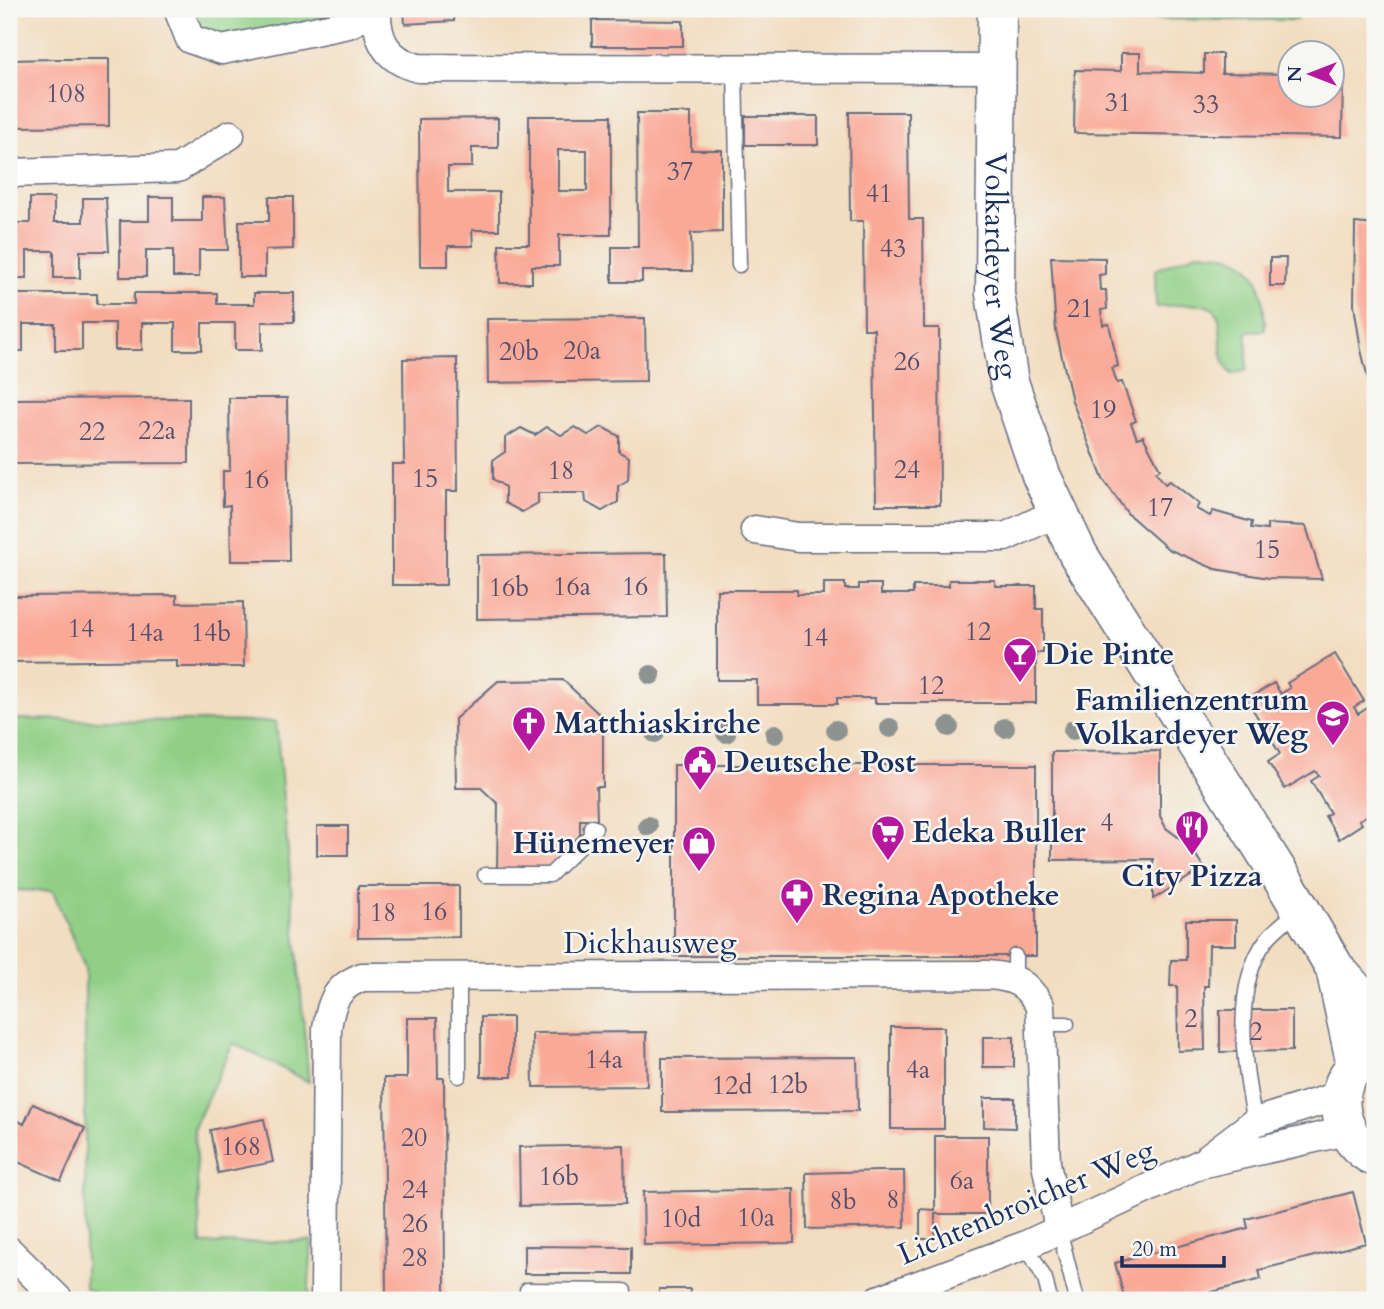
<svg xmlns="http://www.w3.org/2000/svg" width="1384" height="1309" font-family="Cardo,serif">
<style>
.green{fill:#90cf85;stroke:#567f72;stroke-width:2}
.building{fill:#faa997;fill-rule:evenodd}
.lines{fill:none;stroke-linecap:round;stroke-linejoin:round}
.lane-casing{stroke:#666c80;stroke-width:17}
.street-casing{stroke:#666c80;stroke-width:31}
.secondary-casing{stroke:#666c80;stroke-width:41}
.lane{stroke:#fff;stroke-width:14}
.street{stroke:#fff;stroke-width:28}
.secondary{stroke:#fff;stroke-width:38}
.tree{fill:#8c9390}
.labels{text-anchor:middle;stroke-width:5;stroke-linejoin:round;paint-order:stroke}
.number-label{font-size:26px;fill:#534e6c}
.street-label{font-size:30px;fill:#1b2f5e;stroke:#f6f6f2}
.poi-label{font-size:30px;font-weight:bold;fill:#1b2f5e;stroke:#f6f6f2;text-anchor:start}
</style>
<rect width="100%" height="100%" fill="#f6f6f2"/>
<filter id="ink" filterUnits="userSpaceOnUse"><feTurbulence type="fractalNoise" baseFrequency=".0143" numOctaves="2"/><feDisplacementMap in="SourceGraphic" scale="14" xChannelSelector="R" yChannelSelector="G"/><feConvolveMatrix kernelMatrix="1 2 1 2 8 2 1 2 1" color-interpolation-filters="sRGB"/></filter>
<filter id="wash" filterUnits="userSpaceOnUse"><feTurbulence type="fractalNoise" baseFrequency=".00686" numOctaves="4" result="noise"/><feDisplacementMap in="SourceGraphic" scale="28" xChannelSelector="R" yChannelSelector="G"/><feGaussianBlur stdDeviation="1.57" result="paint"/><feColorMatrix in="noise" values="0 0 0 0 0 0 0 0 0 0 0 0 0 0 0 0 0 1.4 0 .05"/><feComposite in="paint" operator="in"/></filter>
<g filter="url(#wash)">
<rect width="100%" height="100%" fill="#f2ddc0"/>
<!-- green -->
<g class="green">
<path d="M178 9H367L222 50Z"/>
<path d="M1138 9H1296V20L1138 19Z"/>
<path d="M1199 252C1258 254 1263 279 1265 330L1247 331V370L1232 374C1210 354 1232 313 1207 306 1193 302 1172 306 1156 307L1155 270Z"/>
<path d="M9 719 276 722 309 1082 233 1043 194 1128 201 1244 312 1241 308 1300H105L85 1288V968L53 891 9 890Z"/>
</g>
<g id="blocks">
<!-- building -->
<g class="building">
<path d="M404 9H454V21L405 24Z"/>
<path d="M592 20 683 21V46H592Z"/>
<path d="M1121 53H1140V71L1204 73V54H1222V73L1289 74V94H1332V74L1343 75 1342 137 1074 133 1075 70 1121 71Z"/>
<path d="M56 59H109V126L9 127V60Z"/>
<path d="M849 112H908L909 219H923L924 328H939L940 505H876L874 329H864L863 221H850Z"/>
<path d="M637 113H691V150H722V232L691 233 692 271H642V282H612V247H638Z"/>
<path d="M529 116H611V235H559V266H532V283H500L499 244H529ZM558 150H587V191H558Z"/>
<rect x="745" y="116" width="73" height="29"/>
<path d="M498 118V148H472V167H448V192H499V230H472L473 246H448V266H420L419 119Z"/>
<path d="M149 197H173V221H202V197H225L228 250H199V277H173V250H146V277H120V221H149Z"/>
<path d="M269 197H293V249L265 250V277H239V221H269Z"/>
<path d="M30 198H54V222H83V198H106L109 251H80V278H54V251H27V278H9V223H30Z"/>
<path d="M1355 223 1375 225V407L1361 350 1354 305Z"/>
<path d="M1051 257 1105 258V274L1099 275 1100 290H1106L1107 309 1101 310 1103 325 1109 324 1118 366 1112 368 1117 383 1122 382 1136 421 1131 423 1137 438 1143 436 1160 469 1156 472 1165 484 1170 481 1199 504 1196 509 1210 516 1213 511 1252 522 1251 528 1267 530V524L1306 526 1322 579 1269 578 1215 569 1168 549 1128 514 1103 479 1072 401 1056 331Z"/>
<path d="M1270 258H1286L1285 286H1270Z"/>
<path d="M134 293H217V304H254V293H294V322H262V350H235V323H202V350H175V323H142V350H115V323H82V350H55V324H23V351H9V305H15V294H97V304H134Z"/>
<path d="M645 318 646 381 488 383 487 319Z"/>
<path d="M457 358 458 491H446V585H392V464H404L403 359Z"/>
<path d="M189 398V463L9 464V399Z"/>
<path d="M229 398H287L289 561H231L230 505 223 506V471H230Z"/>
<path d="M547 427 561 435 575 427 588 435 602 427 619 436V452L629 457 628 480 618 486V502L602 511 586 502 585 493H538V503L522 512 505 503V487L493 479V460L505 452V438L521 428 535 435Z"/>
<path d="M666 553 667 617 477 619V555Z"/>
<path d="M949 580H995V586H1036V609H1043V653H1036V703H875V698H837V704H757V680H717V590H797V595H824V583H845V589H859V584H881V594H913V586H949Z"/>
<path d="M177 595V603L243 602 244 667H177V660L9 662V596Z"/>
<path d="M1335 654 1364 701 1354 707 1358 714 1375 703V763L1372 757 1366 760 1375 775V811L1359 820 1362 824 1339 839 1325 816 1330 813 1311 781 1319 776 1315 771 1285 789 1268 762 1280 754 1247 700 1274 683 1281 694 1290 688 1287 683Z"/>
<path d="M563 680 603 718V787H596L597 820H580V835L549 869H497L498 804 481 788H456L455 719 498 681Z"/>
<path d="M1160 751V816L1166 828 1190 846 1204 868 1153 899V859L1052 860V752Z"/>
<rect x="674" y="765" width="362" height="191"/>
<rect x="317" y="826" width="31" height="29"/>
<path d="M358 886H459V937L358 938Z"/>
<path d="M1186 920H1236V945H1209L1208 986H1204L1205 1050 1178 1051 1177 986H1170L1171 960H1186Z"/>
<path d="M1220 1010H1292V1051L1220 1052Z"/>
<rect x="481" y="1017" width="31" height="60"/>
<path d="M407 1018H437L438 1078H444L445 1300H386L384 1078H407Z"/>
<rect x="891" y="1027" width="53" height="102"/>
<path d="M646 1032 647 1086 533 1087 532 1033Z"/>
<rect x="983" y="1037" width="31" height="30"/>
<path d="M857 1057 858 1111 662 1112V1058Z"/>
<path d="M984 1098H1015V1128L984 1127Z"/>
<path d="M33 1104 85 1128 61 1181 9 1158V1116L24 1124Z"/>
<path d="M264 1119 273 1162 218 1173 210 1130Z"/>
<path d="M935 1136H988V1214H935V1239H920V1209L935 1210Z"/>
<path d="M624 1145 625 1204 520 1206 519 1147Z"/>
<path d="M880 1171H904L905 1227 807 1229 806 1173Z"/>
<path d="M794 1189V1243L644 1245 643 1192Z"/>
<path d="M1353 1192 1366 1243 1259 1270 1261 1279 1182 1300H1125L1115 1263 1248 1228 1246 1219Z"/>
<path d="M524 1246 631 1247V1274H524Z"/>
<rect x="659" y="1289" width="31" height="11"/>
</g>
</g>
</g>
<g filter="url(#ink)">
<use href="#blocks" fill-opacity="0" stroke="#666c80" stroke-width="2"/>
<g class="lines">
<!-- lane casing -->
<g class="lane-casing">
<g id="lane">
<path d="M735 68 739 265"/>
<path d="M485 875H550L591 835V827L595 828"/>
<path d="M1015 956V977"/>
<path d="M459 977V1076"/>
<path d="M1041 1024H1067"/>
<path d="M1255 1122C1244 1069 1231 986 1267 939 1276 928 1289 919 1299 910"/>
<path d="M1059 1229 1077 1300"/>
<path d="M1026 1245 1045 1279 1050 1300"/>
<path d="M527 1290 624 1291 623 1300"/>
</g>
</g>
<!-- street casing -->
<g class="street-casing">
<g id="street">
<path d="M178 9 190 39 222 50 348 24 365 16 369 9"/>
<path d="M377 9C376 40 387 60 418 68L996 69"/>
<path d="M9 173 178 168 230 135"/>
<path d="M755 530 798 537H1005L1058 512"/>
<path d="M1209 1157 1255 1122 1341 1095"/>
<path d="M9 1251 59 1300"/>
<path d="M325 1300 327 1028C331 1002 336 987 362 977L988 975C1014 977 1026 982 1040 1006L1046 1163 1059 1229"/>
<path d="M878 1300 1026 1245 1200 1164 1346 1131"/>
</g>
</g>
<!-- secondary casing -->
<g class="secondary-casing">
<g id="secondary">
<path id="s1" d="M997 9 995 294 1009 382 1041 475 1078 554 1288 888 1335 968 1375 1013"/>
<path d="M1336 973 1356 1065"/>
<path d="M1375 1052C1369 1056 1362 1060 1357 1065 1327 1092 1341 1142 1375 1157"/>
</g>
</g>
<!-- lane -->
<use href="#lane" class="lane"/>
<!-- street -->
<use href="#street" class="street"/>
<!-- secondary -->
<use href="#secondary" class="secondary"/>
</g>
<!-- trees -->
<g class="tree">
<circle cx="651" cy="675" r="10"/>
<circle cx="949" cy="727" r="10"/>
<circle cx="890" cy="728" r="10"/>
<circle cx="1005" cy="728" r="10"/>
<circle cx="836" cy="730" r="10"/>
<circle cx="1073" cy="730" r="10"/>
<circle cx="655" cy="733" r="10"/>
<circle cx="726" cy="733" r="10"/>
<circle cx="775" cy="734" r="10"/>
<circle cx="648" cy="826" r="10"/>
</g>
</g>
<!-- icons -->
<defs>
<g id="bar-pin" transform="scale(1.75)"><path d="M0 17L-7.5 6A9.5 9.5 0 1 1 7.5 6Z" fill="#b5179e" stroke="#f6f6f2"/><path d="M-6-5H6L.8 .8V4.5H3.5V6h-7V4.5H-.8V.8Z" fill="#fff"/></g>
<g id="school-pin" transform="scale(1.75)"><path d="M0 17L-7.5 6A9.5 9.5 0 1 1 7.5 6Z" fill="#b5179e" stroke="#f6f6f2"/><path d="M0-5L7-2L0 1L-7-2ZM-4 1L0 2.5L4 1V4Q0 6-4 4Z" fill="#fff"/></g>
<g id="church-pin" transform="scale(1.75)"><path d="M0 17L-7.5 6A9.5 9.5 0 1 1 7.5 6Z" fill="#b5179e" stroke="#f6f6f2"/><path d="M-1.2-6h2.4v3.5h3.3v2.4h-3.3V6h-2.4V-.1h-3.3v-2.4h3.3Z" fill="#fff"/></g>
<g id="civic-pin" transform="scale(1.75)"><path d="M0 17L-7.5 6A9.5 9.5 0 1 1 7.5 6Z" fill="#b5179e" stroke="#f6f6f2"/><path d="M-.6-6.5H3V-4.5H.6V-3L4-1V1h2V6H-6V1h2V-1L-.6-3ZM-1.2 2.5V6h2.4V2.5Z" fill="#fff"/></g>
<g id="restaurant-pin" transform="scale(1.75)"><path d="M0 17L-7.5 6A9.5 9.5 0 1 1 7.5 6Z" fill="#b5179e" stroke="#f6f6f2"/><path d="M-5-6h1v4h1v-4h1v4h1v-4h1v5L-1.5 .5V6h-2V.5L-5-1ZM5-6V6H3V1.5H1.5Q1.5-4 5-6Z" fill="#fff"/></g>
<g id="supermarket-pin" transform="scale(1.75)"><path d="M0 17L-7.5 6A9.5 9.5 0 1 1 7.5 6Z" fill="#b5179e" stroke="#f6f6f2"/><path d="M-6-5.5h2.5l.6 2H6L4.5 2H-2.5L-4.4-4H-6ZM-1.5 3.2a1.3 1.3 0 1 0 .1 0ZM3 3.2a1.3 1.3 0 1 0 .1 0Z" fill="#fff"/></g>
<g id="shop-pin" transform="scale(1.75)"><path d="M0 17L-7.5 6A9.5 9.5 0 1 1 7.5 6Z" fill="#b5179e" stroke="#f6f6f2"/><path d="M-5-2.5h2.3a2.7 3.5 0 0 1 5.4 0H5L5.5 6h-11ZM-1.5-2.5h3a1.5 2.3 0 0 0-3 0Z" fill="#fff"/></g>
<g id="pharmacy-pin" transform="scale(1.75)"><path d="M0 17L-7.5 6A9.5 9.5 0 1 1 7.5 6Z" fill="#b5179e" stroke="#f6f6f2"/><path d="M-2-6h4v4h4v4h-4v4h-4v-4h-4v-4h4Z" fill="#fff"/></g>
</defs>
<g fill-rule="evenodd">
<use href="#bar-pin" x="1020" y="654"/>
<use href="#school-pin" x="1333" y="717"/>
<use href="#church-pin" x="529" y="723"/>
<use href="#civic-pin" x="700" y="762"/>
<use href="#restaurant-pin" x="1192" y="827"/>
<use href="#supermarket-pin" x="888" y="832"/>
<use href="#shop-pin" x="699" y="843"/>
<use href="#pharmacy-pin" x="797" y="895"/>
</g>
<g class="labels">
<!-- number labels -->
<g class="number-label">
<text x="66" y="102">108</text>
<text x="1118" y="111">31</text>
<text x="1206" y="113">33</text>
<text x="680" y="180">37</text>
<text x="879" y="202">41</text>
<text x="893" y="257">43</text>
<text x="1080" y="317">21</text>
<text x="582" y="359">20a</text>
<text x="519" y="360">20b</text>
<text x="907" y="370">26</text>
<text x="1103" y="418">19</text>
<text x="157" y="439">22a</text>
<text x="92" y="440">22</text>
<text x="907" y="478">24</text>
<text x="561" y="479">18</text>
<text x="425" y="487">15</text>
<text x="256" y="488">16</text>
<text x="1160" y="516">17</text>
<text x="1267" y="558">15</text>
<text x="572" y="595">16a</text>
<text x="635" y="595">16</text>
<text x="509" y="596">16b</text>
<text x="81" y="637">14</text>
<text x="978" y="640">12</text>
<text x="145" y="641">14a</text>
<text x="211" y="641">14b</text>
<text x="815" y="646">14</text>
<text x="931" y="694">12</text>
<text x="1107" y="831">4</text>
<text x="434" y="920">16</text>
<text x="383" y="921">18</text>
<text x="1191" y="1027">2</text>
<text x="1256" y="1040">2</text>
<text x="604" y="1068">14a</text>
<text x="918" y="1078">4a</text>
<text x="788" y="1093">12b</text>
<text x="732" y="1094">12d</text>
<text x="414" y="1146">20</text>
<text x="241" y="1155">168</text>
<text x="559" y="1185">16b</text>
<text x="962" y="1189">6a</text>
<text x="415" y="1198">24</text>
<text x="893" y="1208">8</text>
<text x="843" y="1209">8b</text>
<text x="756" y="1226">10a</text>
<text x="681" y="1227">10d</text>
<text x="415" y="1232">26</text>
<text x="415" y="1266">28</text>
</g>
<!-- street labels -->
<g class="street-label">
<text dy="10" stroke="none"><textPath href="#s1" startOffset="257">Volkardeyer Weg</textPath></text>
<text x="650" y="953">Dickhausweg</text>
<text transform="translate(1026 1202) rotate(-23)" y="10">Lichtenbroicher Weg</text>
</g>
<!-- poi labels -->
<g class="poi-label">
<text x="1044" y="664">Die Pinte</text>
<text x="1308" y="710" text-anchor="end">Familienzentrum<tspan x="1308" dy="34">Volkardeyer Weg</tspan></text>
<text x="554" y="733">Matthiaskirche</text>
<text x="724" y="772">Deutsche Post</text>
<text x="912" y="842">Edeka Buller</text>
<text x="674" y="853" text-anchor="end">Hünemeyer</text>
<text x="1192" y="886" text-anchor="middle">City Pizza</text>
<text x="822" y="905">Regina Apotheke</text>
</g>
</g>
<!-- margin -->
<rect width="1384" height="1309" fill="none" stroke="#f6f6f2" stroke-width="35"/>
<!-- north arrow -->
<g transform="translate(1311 74) rotate(270)"><circle r="33" fill="#f6f6f2" stroke="#9ea6b7" stroke-width="2"/>
<path d="M0-5L12 26L0 18L-12 26Z" fill="#b5179e"/>
<text y="-10" font-size="19" font-weight="bold" text-anchor="middle" fill="#1b2f5e">N</text>
</g>
<!-- scale -->
<path d="M1122 1256v10h102v-10" fill="none" stroke="#1b2f5e" stroke-width="3.5"/>
<text x="1132" y="1256" font-size="21" fill="#1b2f5e" stroke="#f6f6f2" stroke-width="5" paint-order="stroke">20 m</text>
</svg>
